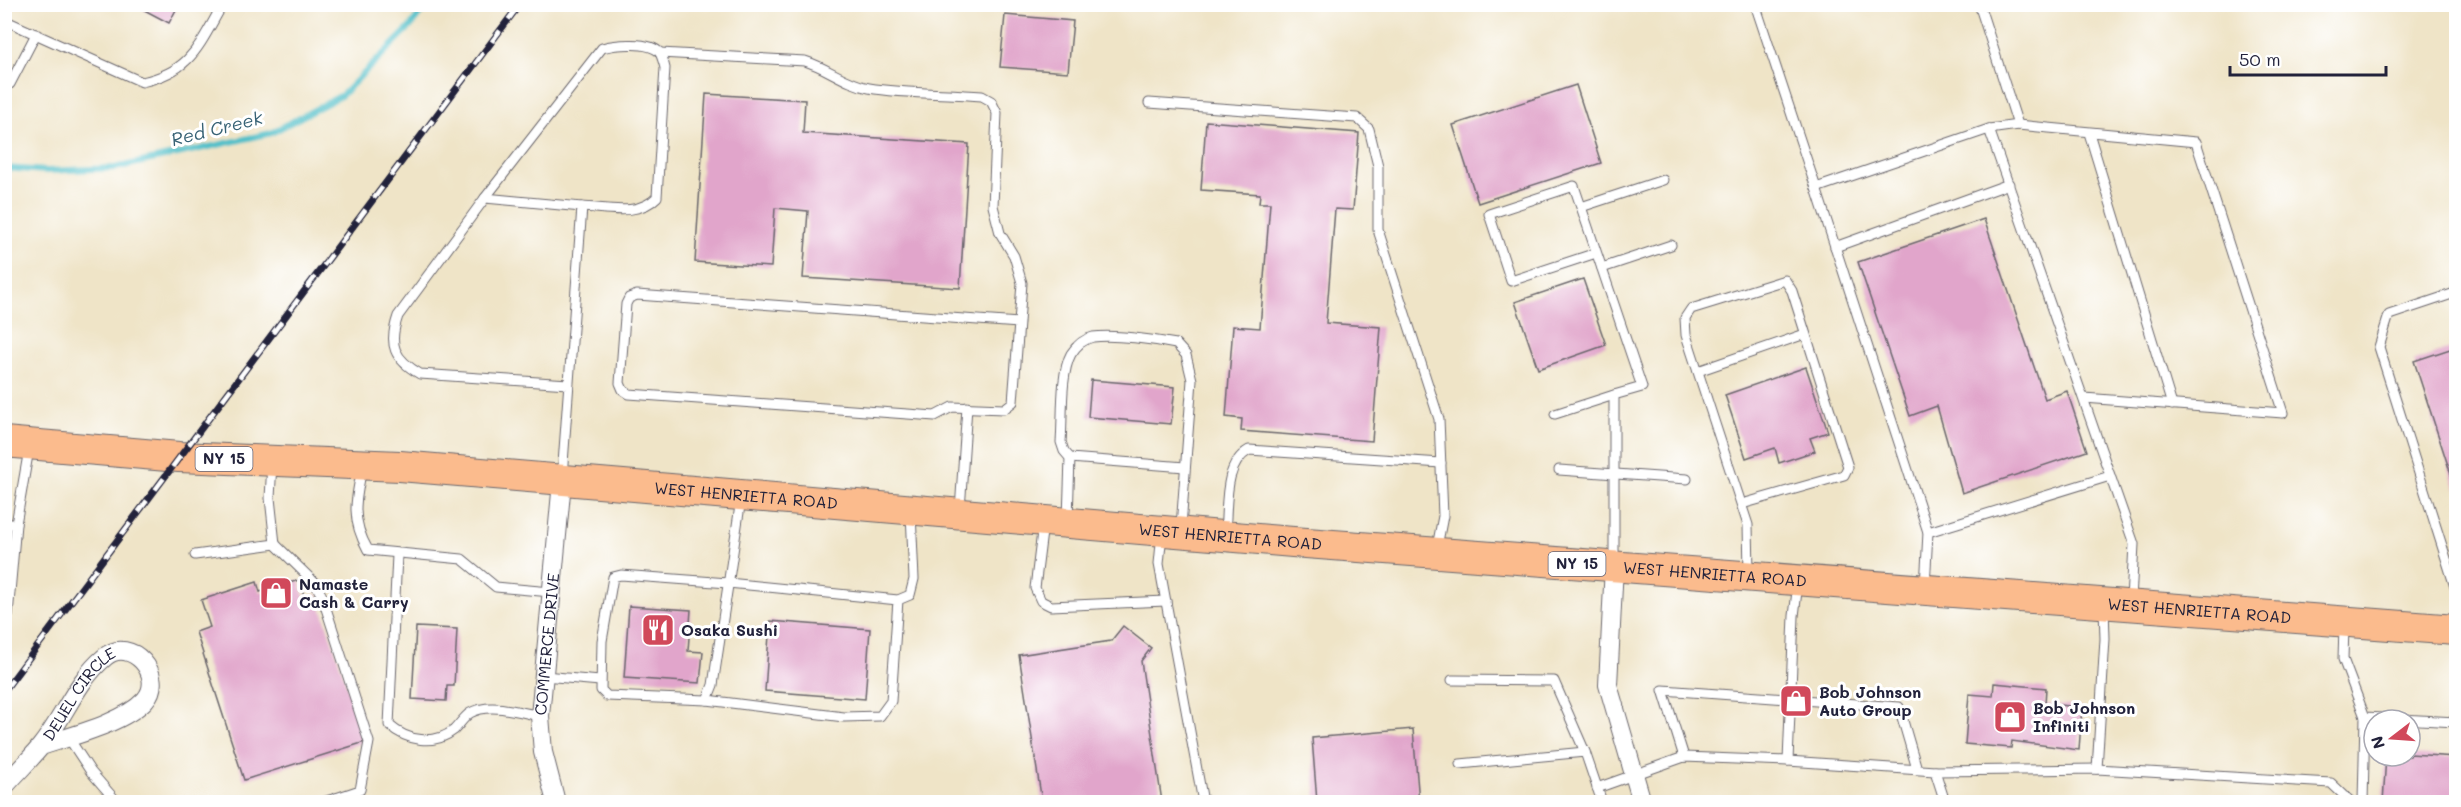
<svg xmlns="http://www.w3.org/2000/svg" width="2461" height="807" font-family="Mali,sans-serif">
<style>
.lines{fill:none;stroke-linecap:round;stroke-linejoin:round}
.stream{stroke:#53c0c9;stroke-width:6}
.building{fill:#e1a5cb}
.lane-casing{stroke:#6a666c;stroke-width:11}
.street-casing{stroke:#6a666c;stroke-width:20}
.primary-casing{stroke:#6a666c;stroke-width:32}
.lane{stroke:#fff;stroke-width:9}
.street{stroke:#fff;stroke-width:18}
.primary{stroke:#fbbb8d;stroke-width:30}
.rail-casing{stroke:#22223b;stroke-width:7}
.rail{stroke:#fff;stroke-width:4.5;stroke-dasharray:14;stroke-linecap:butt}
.labels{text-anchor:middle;stroke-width:6;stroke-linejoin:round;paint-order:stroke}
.shield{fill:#fff;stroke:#646476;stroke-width:1.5}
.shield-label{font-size:15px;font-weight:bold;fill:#22223b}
.street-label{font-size:16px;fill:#22223b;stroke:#fff}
.poi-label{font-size:16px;font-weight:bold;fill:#22223b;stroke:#fff;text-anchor:start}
.water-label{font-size:18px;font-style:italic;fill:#366174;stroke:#fff}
</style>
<rect width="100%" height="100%" fill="#fff"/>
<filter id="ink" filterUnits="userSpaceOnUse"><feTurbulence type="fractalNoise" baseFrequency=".0167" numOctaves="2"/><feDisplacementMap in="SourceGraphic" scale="12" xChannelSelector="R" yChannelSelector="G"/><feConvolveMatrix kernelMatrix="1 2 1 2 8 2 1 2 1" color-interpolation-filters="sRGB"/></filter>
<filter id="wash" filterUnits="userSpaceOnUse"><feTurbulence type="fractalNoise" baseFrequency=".008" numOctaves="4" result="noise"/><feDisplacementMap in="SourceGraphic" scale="24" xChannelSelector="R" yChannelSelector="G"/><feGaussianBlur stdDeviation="1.35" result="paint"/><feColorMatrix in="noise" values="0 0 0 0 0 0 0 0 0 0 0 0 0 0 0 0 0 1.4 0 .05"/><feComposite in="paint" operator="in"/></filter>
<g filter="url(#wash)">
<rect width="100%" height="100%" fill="#efe4c7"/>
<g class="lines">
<!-- stream -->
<path class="stream" d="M4 168 47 171 115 168 271 133 342 95 411 26 427 4"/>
</g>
<g id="blocks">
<!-- building -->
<g class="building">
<path d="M133 4H179L169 23Z"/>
<path d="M1005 15 1073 21 1068 72 1000 67Z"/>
<path d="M1576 85 1601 163 1478 203 1453 125Z"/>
<path d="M706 94 805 100 803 133 969 144 960 288 803 278 808 211 775 208 771 267 695 262Z"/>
<path d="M1206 121 1359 133 1353 210 1335 209 1326 323 1381 327 1372 441 1241 431 1242 419 1226 417 1233 326 1260 328 1270 203H1259L1260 194 1201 190Z"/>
<path d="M1984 219 2045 399 2067 391 2087 451 1962 493 1937 406 1910 416 1858 262Z"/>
<path d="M1583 279 1606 345 1538 369 1515 302Z"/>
<path d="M2456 347V490L2414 361Z"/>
<path d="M1806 367 1828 432 1810 438 1815 451 1779 463 1775 448 1746 458 1725 395Z"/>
<path d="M1091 380 1175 387 1171 424 1088 417Z"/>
<path d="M299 580 305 599 317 594 365 742 244 780 196 632 210 627 201 600 257 582 260 592Z"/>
<path d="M629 606 691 610 688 651 703 652 700 683 624 678Z"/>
<path d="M770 621 870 629 865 699 765 691Z"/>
<path d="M1123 626 1151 648 1141 661 1162 802H1042L1019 655 1111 641Z"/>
<path d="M416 627 457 629 454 686H447L446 701 412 699Z"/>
<path d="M1994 683 2046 688 2045 704 2082 707 2079 750 2012 741 2011 748 1965 744 1969 694 1993 696Z"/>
<path d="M1413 729 1419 802H1317L1312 738Z"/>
<path d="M2410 754 2456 757V802H2383L2386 756H2410Z"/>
</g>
</g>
</g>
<g filter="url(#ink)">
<use href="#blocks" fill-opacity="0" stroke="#6a666c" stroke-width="1.5"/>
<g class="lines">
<!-- lane casing -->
<g class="lane-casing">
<g id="lane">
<path d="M1755 4 1816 188"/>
<path d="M1979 4 2018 125"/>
<path d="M4 20 142 82C192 71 199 45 223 4"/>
<path d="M660 53 805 61C828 68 846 84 869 88 906 94 945 93 982 96L991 101 997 113 993 206 1000 233 1014 256 1022 283 1013 402 1004 409 952 407 935 416 629 394 623 390 620 383 626 304 629 298 637 295 1019 323"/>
<path d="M4 81 10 84 36 34"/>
<path d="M1149 103 1357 118 1369 129 1378 166V230L1439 419 1443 516 1437 547"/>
<path d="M1989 129 2018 125 2196 142 2283 413 2084 398"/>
<path d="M2089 133 2172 405"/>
<path d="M485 198 602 48C616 44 650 41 660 53 662 57 664 64 665 68L657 197C638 217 607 208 582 207"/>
<path d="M1581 207 1663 180"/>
<path d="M1835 247 2009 184"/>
<path d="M1596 253 1511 281 1489 214 1574 186 1642 387 1614 395V561"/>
<path d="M1602 268 1671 245"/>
<path d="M2456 289 2455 293 2389 315 2379 347 2456 590"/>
<path d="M1698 371 1805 334"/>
<path d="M1555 414 1614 395"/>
<path d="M1070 458 1185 467"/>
<path d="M362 469C355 501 351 520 368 550L462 559 496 587 551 592"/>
<path d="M1559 470 1687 479"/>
<path d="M562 477 582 207 485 198 398 316C388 345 394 359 420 374L568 384"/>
<path d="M1742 504 1844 475 1848 467 1792 291 1785 280 1691 309 1685 318 1686 335 1748 525 1749 571"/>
<path d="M960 510 967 407"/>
<path d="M1068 519 1070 458 1064 451 1061 442C1063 418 1060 374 1071 354 1076 346 1084 339 1093 337 1114 334 1155 340 1176 344L1186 355 1192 380 1181 527"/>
<path d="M4 524H16L29 449"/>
<path d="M1043 524 1035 588 1041 601 1051 606 1166 601"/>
<path d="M1225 532C1228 504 1223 465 1249 450L1441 463"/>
<path d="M1928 532 2110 476"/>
<path d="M1162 533 1159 564 1203 802"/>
<path d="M275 544 315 583 322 596 369 742 360 790 336 798 338 802"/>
<path d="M195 555 275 544 270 498 272 463"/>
<path d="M397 555 389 725C407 741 434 746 454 730 459 725 464 717 470 713 490 702 519 712 540 716"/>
<path d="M1925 587 1928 532 1816 188 1989 129 2134 544 2131 600"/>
<path d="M898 600 891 701 880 716 844 717 707 700 607 696 601 690 602 641 613 577 621 575 728 583 898 600 910 595 914 579 911 513"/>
<path d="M4 621 8 615 16 524"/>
<path d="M2344 626 2343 659 2365 717 2456 722"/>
<path d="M544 676 600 681"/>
<path d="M1452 680 1554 681 1585 752"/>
<path d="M707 700 713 685 741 499"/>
<path d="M68 737 91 772 117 802"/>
<path d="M1684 757 1663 690 1899 707 1917 769"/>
<path d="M1788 761 1794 616 1798 583"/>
<path d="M1460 764 1585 752 1602 802"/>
<path d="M2097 769 2105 639 2104 607"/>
<path d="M1935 771 2097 769 2331 783 2351 802"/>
<path d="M1597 788 1684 757 1788 761 1935 771 1945 802"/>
<path d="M323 802 336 798"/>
<path d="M2363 802 2365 717"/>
</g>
</g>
<!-- street casing -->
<g class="street-casing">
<g id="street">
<path d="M1614 566 1608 685 1642 802"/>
<path id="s1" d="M4 787C16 773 30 760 41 746 64 718 76 681 105 657 130 635 167 676 145 700 124 723 71 736 41 746"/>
<path id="s2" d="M556 802 543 752 540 716 562 482"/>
</g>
</g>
<!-- primary casing -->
<g class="primary-casing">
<g id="primary">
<path id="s3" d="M4 442 179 457 400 466 1293 542 2456 630"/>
</g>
</g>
<!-- lane -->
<use href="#lane" class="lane"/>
<!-- street -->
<use href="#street" class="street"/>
<!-- primary -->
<use href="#primary" class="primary"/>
<!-- rail casing -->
<g class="rail-casing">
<path id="rail" d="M4 691 520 4"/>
</g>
<!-- rail -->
<use href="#rail" class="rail"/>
</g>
</g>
<!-- icons -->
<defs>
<g id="shop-square" transform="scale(1.725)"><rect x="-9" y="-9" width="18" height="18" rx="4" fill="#d1495b" stroke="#fff"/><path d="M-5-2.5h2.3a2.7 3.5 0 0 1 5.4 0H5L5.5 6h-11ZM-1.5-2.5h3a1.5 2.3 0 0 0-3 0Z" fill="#fff"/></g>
<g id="restaurant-square" transform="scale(1.725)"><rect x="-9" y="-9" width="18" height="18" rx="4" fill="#d1495b" stroke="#fff"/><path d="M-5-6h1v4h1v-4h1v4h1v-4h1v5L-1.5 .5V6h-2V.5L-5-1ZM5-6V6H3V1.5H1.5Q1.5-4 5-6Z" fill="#fff"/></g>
</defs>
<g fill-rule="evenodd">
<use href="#shop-square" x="276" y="593"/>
<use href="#restaurant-square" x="658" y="630"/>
<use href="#shop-square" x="1796" y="701"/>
<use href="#shop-square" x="2010" y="717"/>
</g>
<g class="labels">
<!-- shield labels -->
<g class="shield">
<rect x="195.5" y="447" width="57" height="24" rx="4.5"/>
<rect x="1548.5" y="552" width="57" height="24" rx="4.5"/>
</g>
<g class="shield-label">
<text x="224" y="464">NY 15</text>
<text x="1577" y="569">NY 15</text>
</g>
<!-- street labels -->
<g class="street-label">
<text dy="6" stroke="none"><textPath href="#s3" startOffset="744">WEST HENRIETTA ROAD</textPath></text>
<text dy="6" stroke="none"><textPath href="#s3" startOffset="1230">WEST HENRIETTA ROAD</textPath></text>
<text dy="6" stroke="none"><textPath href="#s3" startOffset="1716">WEST HENRIETTA ROAD</textPath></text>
<text dy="6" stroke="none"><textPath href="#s3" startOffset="2202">WEST HENRIETTA ROAD</textPath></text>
<text dy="6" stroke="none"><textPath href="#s2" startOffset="160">COMMERCE DRIVE</textPath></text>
<text dy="6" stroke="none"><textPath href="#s1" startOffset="120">DEUEL CIRCLE</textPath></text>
</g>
<!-- poi labels -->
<g class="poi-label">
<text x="299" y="590">Namaste<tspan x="299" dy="18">Cash &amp; Carry</tspan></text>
<text x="681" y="636">Osaka Sushi</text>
<text x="1819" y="698">Bob Johnson<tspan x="1819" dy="18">Auto Group</tspan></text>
<text x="2033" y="714">Bob Johnson<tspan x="2033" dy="18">Infiniti</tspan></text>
</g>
<!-- water labels -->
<g class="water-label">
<text transform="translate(217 129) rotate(-14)" y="6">Red Creek</text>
</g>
</g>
<!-- margin -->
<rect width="2461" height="807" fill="none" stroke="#fff" stroke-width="24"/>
<!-- north arrow -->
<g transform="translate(2392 738) rotate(253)"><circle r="28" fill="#ffffff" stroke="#a7a7b1" stroke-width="1.5"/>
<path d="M0-4.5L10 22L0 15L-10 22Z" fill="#d1495b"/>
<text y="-9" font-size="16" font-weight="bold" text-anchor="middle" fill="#22223b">N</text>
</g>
<!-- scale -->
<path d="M2230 66v9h156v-9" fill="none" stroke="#22223b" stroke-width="3"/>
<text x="2239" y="66" font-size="18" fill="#22223b" stroke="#ffffff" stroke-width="4.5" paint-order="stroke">50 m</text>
</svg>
